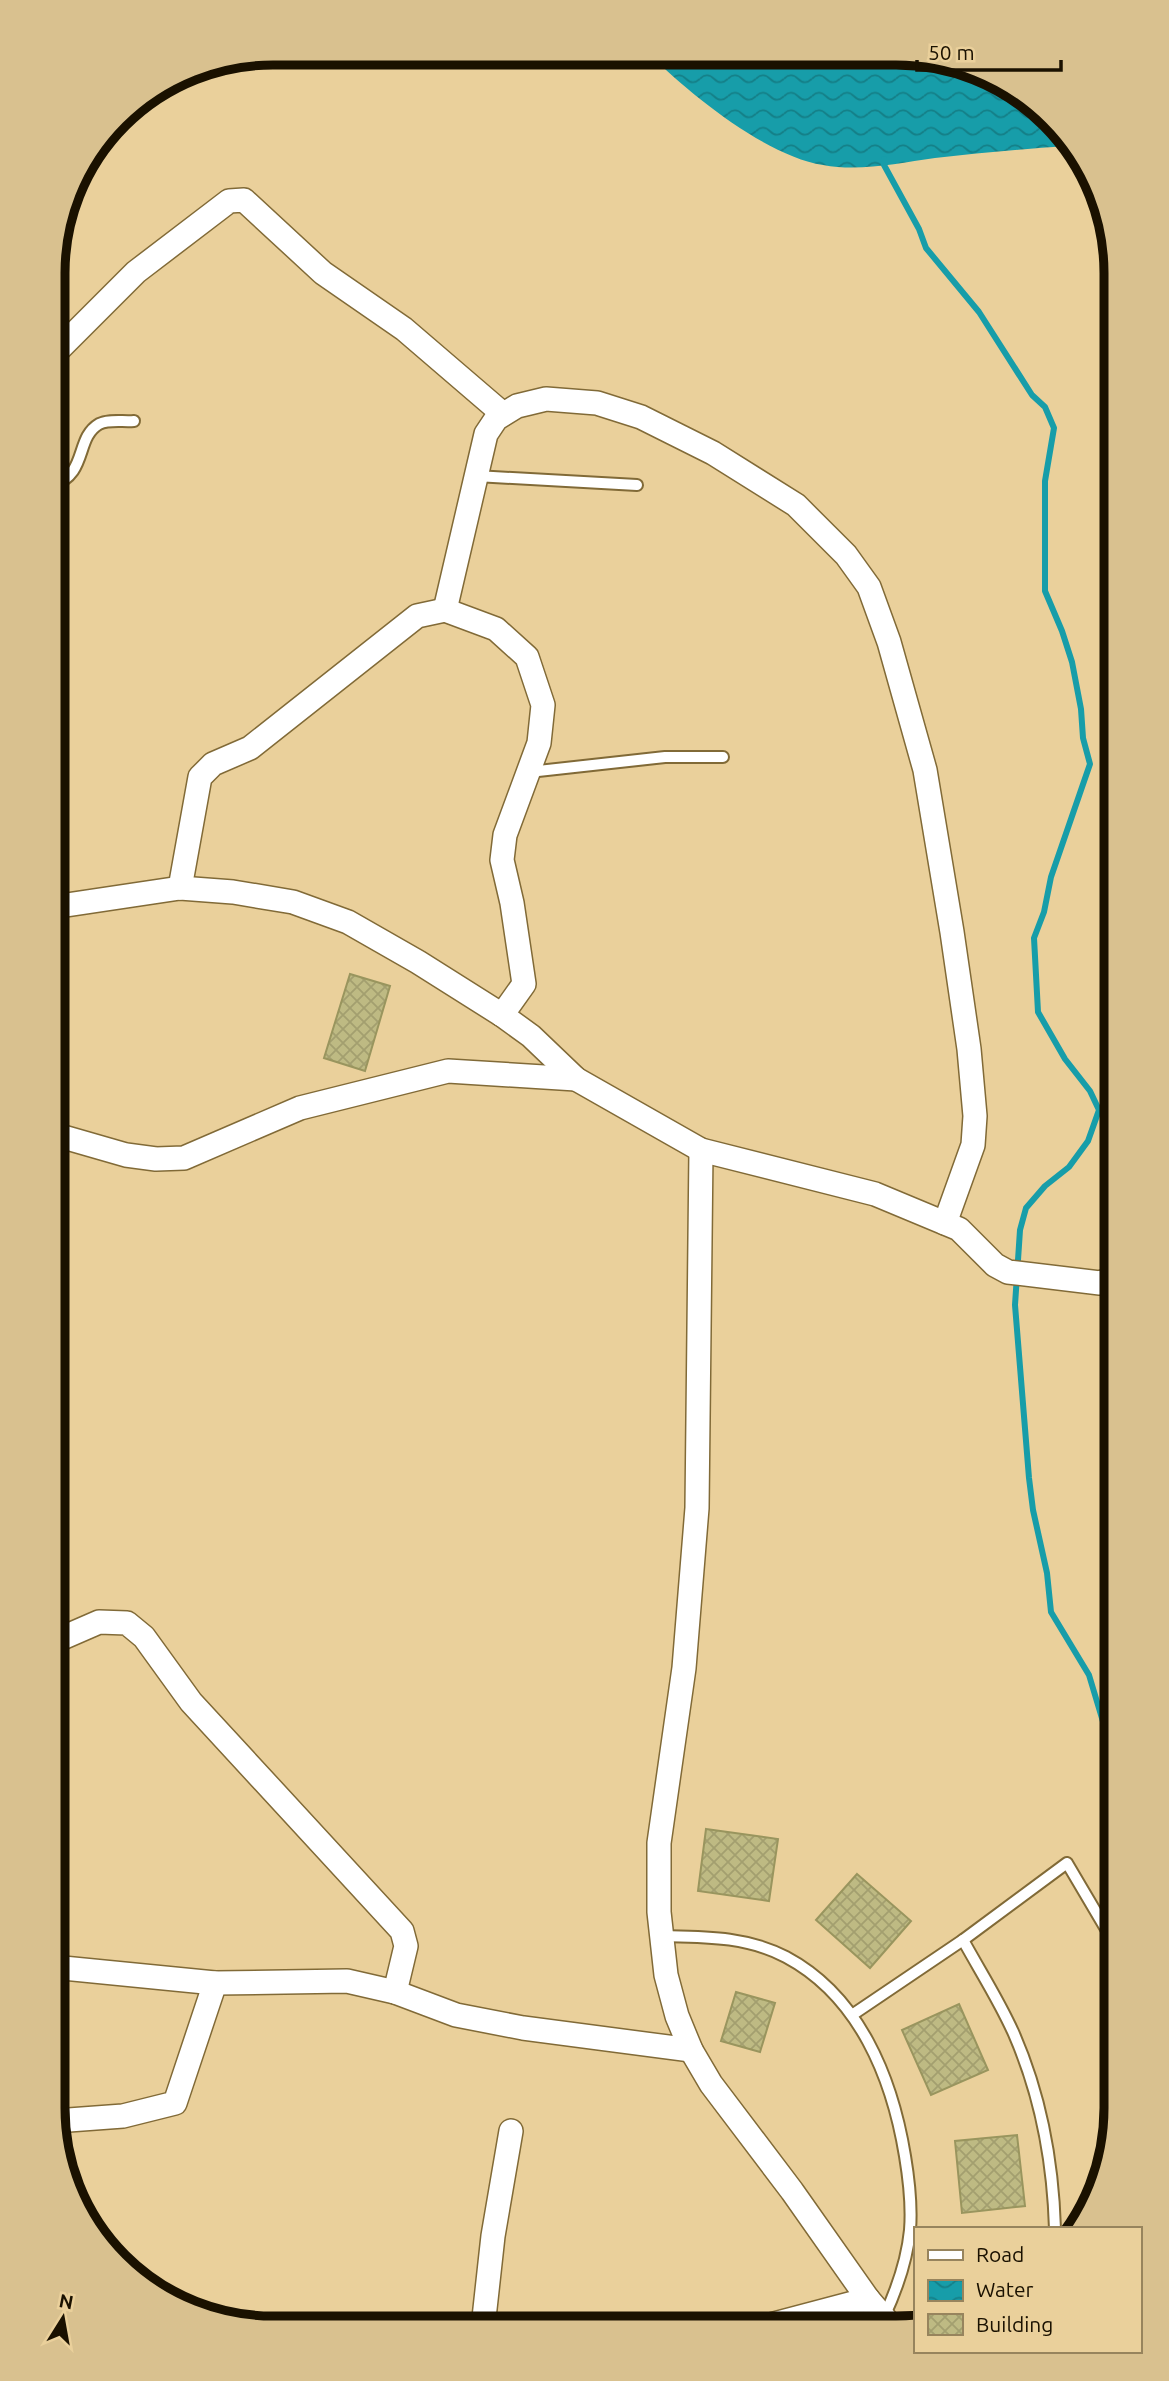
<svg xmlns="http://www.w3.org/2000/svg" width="1169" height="2381" font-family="Ubuntu,sans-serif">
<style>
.water{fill:url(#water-waves)}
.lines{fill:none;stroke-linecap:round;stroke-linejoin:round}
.stream{stroke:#179da9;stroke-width:6}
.building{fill:url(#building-cross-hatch);stroke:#99955e;stroke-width:2}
.lane-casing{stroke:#816a37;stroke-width:14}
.street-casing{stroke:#816a37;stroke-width:26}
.lane{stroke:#fff;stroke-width:10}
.street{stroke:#fff;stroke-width:23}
.rim{fill:none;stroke:#1a1100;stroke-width:9}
</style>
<defs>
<pattern id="water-waves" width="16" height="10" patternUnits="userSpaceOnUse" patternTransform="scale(1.75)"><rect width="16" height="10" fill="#179da9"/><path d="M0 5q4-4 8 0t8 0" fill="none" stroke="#147f87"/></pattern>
<pattern id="building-cross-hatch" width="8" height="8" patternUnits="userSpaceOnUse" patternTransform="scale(1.75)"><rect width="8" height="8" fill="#beba83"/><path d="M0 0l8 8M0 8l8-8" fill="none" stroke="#a39f6f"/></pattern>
</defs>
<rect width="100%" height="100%" fill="#ead09b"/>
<!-- water -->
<path class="water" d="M650 55 939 57 1042 107 1068 146C1023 149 979 153 935 158 898 163 860 172 823 165 766 156 691 95 650 55Z"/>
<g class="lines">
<!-- stream -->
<path class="stream" d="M884 159V165L919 229 926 248 979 312 1032 395 1045 407 1054 428 1045 481V591L1062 631 1072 662 1081 709 1083 738 1090 764 1051 877 1044 912 1034 938 1038 1012 1065 1059 1090 1091 1099 1110 1088 1141 1069 1167 1045 1186 1026 1208 1020 1230 1015 1305 1029 1478 1033 1510 1047 1573 1051 1612 1089 1675 1116 1765"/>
</g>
<!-- building -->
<g class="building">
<path d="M350 974 390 986 365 1071 324 1058Z"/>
<path d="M706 1829 778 1839 769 1901 698 1891Z"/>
<path d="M857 1874 911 1921 870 1968 816 1920Z"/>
<path d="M736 1992 775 2003 760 2052 721 2041Z"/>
<path d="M959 2004 988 2070 931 2095 902 2030Z"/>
<path d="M1017 2135 1025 2206 962 2213 955 2141Z"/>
</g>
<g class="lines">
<!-- lane casing -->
<g class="lane-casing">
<g id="lane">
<path d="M476 476 637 485"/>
<path d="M53 485C88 474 75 438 99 424 109 419 123 422 134 421"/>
<path d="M529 772 665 757H723"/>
<path d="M660 1936C704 1937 746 1936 786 1957 859 1996 892 2077 905 2156 909 2180 912 2205 910 2230 907 2261 897 2289 884 2317"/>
<path d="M963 1940C980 1971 1000 2002 1014 2034 1041 2096 1053 2162 1055 2229"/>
<path d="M852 2015 963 1940 1067 1863 1116 1946"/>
</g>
</g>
<!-- street casing -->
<g class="street-casing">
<g id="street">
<path d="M53 355 136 272 229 201 244 200 323 273 404 329 503 414"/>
<path d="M445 610 486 434 496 419 517 406 546 399 597 403 641 417 713 453 796 505 846 555 869 587 889 642 925 770 952 932 969 1049 975 1116 973 1145 945 1223"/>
<path d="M180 888 200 777 213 764 250 748 417 616 445 610 496 629 527 657 543 705 539 743 505 835 502 860 512 903 524 984 502 1015"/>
<path d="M53 907 180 888 233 892 293 902 348 922 418 962 502 1015 531 1036 576 1079 701 1150 875 1194 959 1229 995 1265 1008 1272 1100 1283 1116 1277"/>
<path d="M53 1134 126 1155 156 1159 184 1158 300 1108 448 1071 576 1079"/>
<path d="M701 1150 697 1508 684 1668 659 1843V1912L666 1975 677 2016 691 2050 711 2084 792 2191 868 2299 893 2328"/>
<path d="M53 1642 99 1622 127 1623 144 1637 191 1702 402 1931 406 1946 395 1992"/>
<path d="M53 1967 215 1983 347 1981 395 1992 456 2015 523 2028 691 2050"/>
<path d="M55 2121 123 2116 175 2103 215 1983"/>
<path d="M483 2327 493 2236 511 2131"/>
<path d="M759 2328 868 2299"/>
</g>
</g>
<!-- lane -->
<use href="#lane" class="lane"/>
<!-- street -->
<use href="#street" class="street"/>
</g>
<!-- crop -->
<path d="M0 0H1169V2381H0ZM273 65H896A208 208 0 0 1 1104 273V2108A208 208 0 0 1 896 2316H273A208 208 0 0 1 65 2108V273A208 208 0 0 1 273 65Z" fill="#d9c18f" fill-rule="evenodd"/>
<path class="rim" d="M273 65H896A208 208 0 0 1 1104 273V2108A208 208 0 0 1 896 2316H273A208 208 0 0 1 65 2108V273A208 208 0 0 1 273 65Z"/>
<!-- legend -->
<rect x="914" y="2227" width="228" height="126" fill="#ead09b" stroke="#97845d" stroke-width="2"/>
<rect x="928" y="2250" width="35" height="10" fill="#ffffff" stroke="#97845d" stroke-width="2"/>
<text x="976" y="2262" font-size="21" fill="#1a1100">Road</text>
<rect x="928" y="2280" width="35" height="21" fill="url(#water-waves)" stroke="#97845d" stroke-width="2"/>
<text x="976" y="2297" font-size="21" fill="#1a1100">Water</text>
<rect x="928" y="2314" width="35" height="21" fill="url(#building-cross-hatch)" stroke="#97845d" stroke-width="2"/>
<text x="976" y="2332" font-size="21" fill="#1a1100">Building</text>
<!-- north arrow -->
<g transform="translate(63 2318) rotate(11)" stroke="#ead09b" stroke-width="5" paint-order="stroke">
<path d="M0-5L12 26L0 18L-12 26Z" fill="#1a1100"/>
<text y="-10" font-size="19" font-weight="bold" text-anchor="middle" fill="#1a1100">N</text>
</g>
<!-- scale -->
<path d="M917 60v10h144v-10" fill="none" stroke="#1a1100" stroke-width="3.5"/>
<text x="928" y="60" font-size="21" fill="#1a1100" stroke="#ead09b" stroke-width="5" paint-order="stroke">50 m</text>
</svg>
